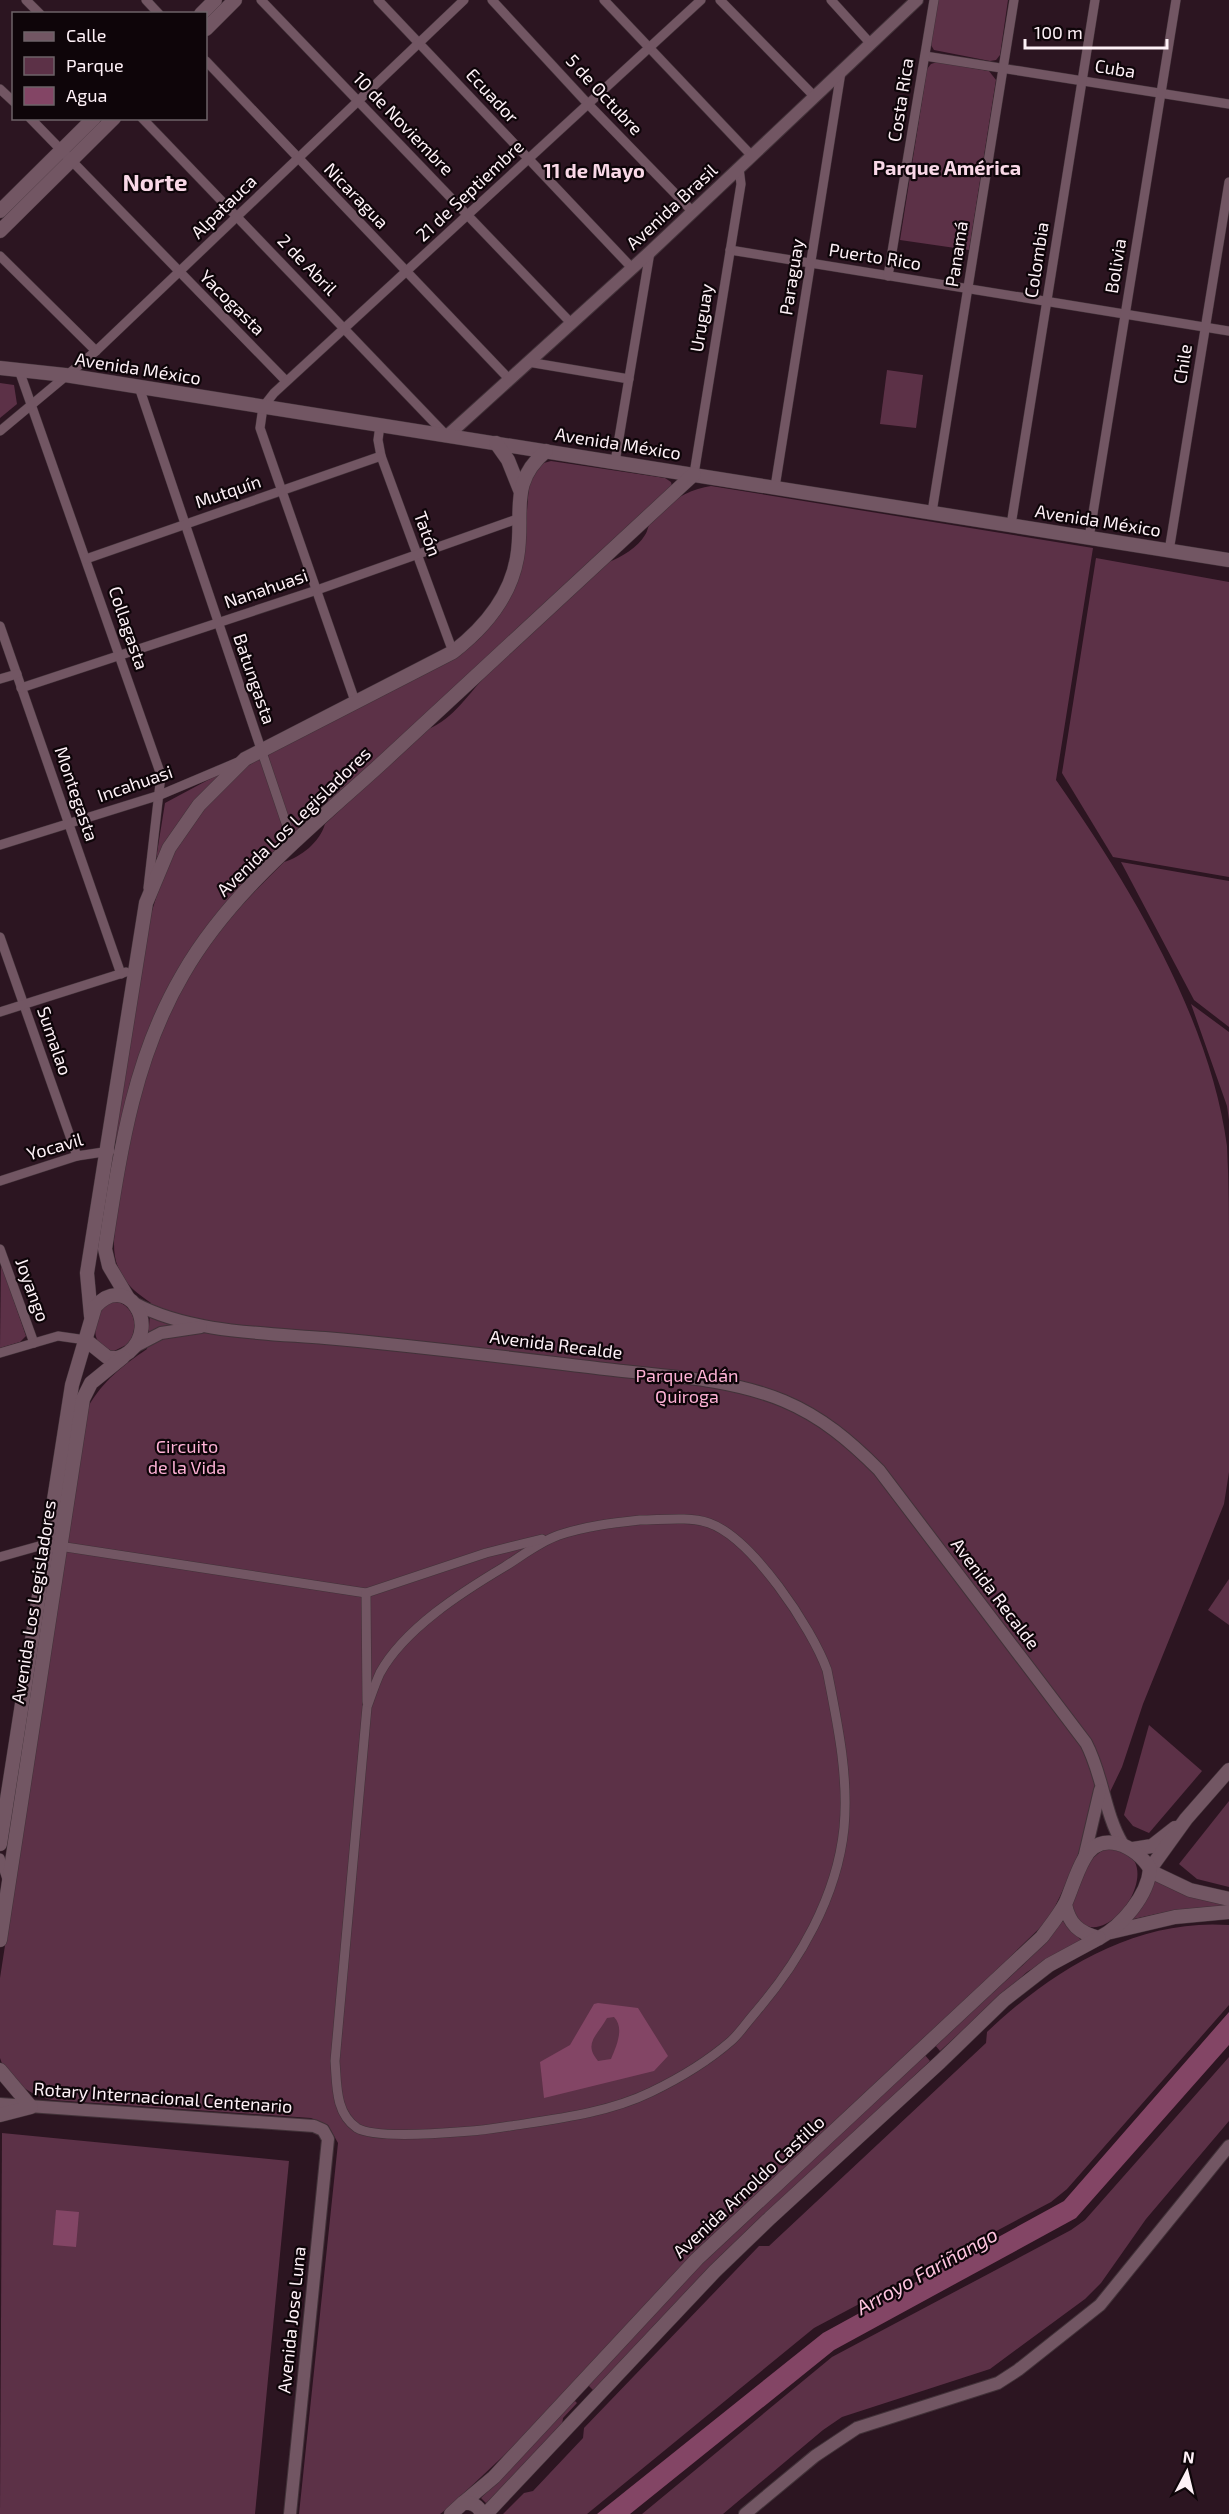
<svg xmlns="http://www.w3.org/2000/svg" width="1229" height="2514" font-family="'Exo 2',sans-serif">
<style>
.green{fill:#5c3147}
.water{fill:#834565;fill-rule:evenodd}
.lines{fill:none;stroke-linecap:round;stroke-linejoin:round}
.minor-casing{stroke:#423239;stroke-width:10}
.tertiary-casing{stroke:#423239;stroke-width:14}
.secondary-casing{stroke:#423239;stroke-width:15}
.minor{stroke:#725663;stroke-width:9}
.tertiary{stroke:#725663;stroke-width:12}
.secondary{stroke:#725663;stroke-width:14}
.labels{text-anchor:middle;stroke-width:4.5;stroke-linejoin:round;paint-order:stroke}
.street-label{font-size:18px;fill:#fef1f7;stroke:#0e0509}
.park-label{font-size:18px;fill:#feb2d6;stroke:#0e0509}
.neighbourhood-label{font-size:20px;font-weight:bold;fill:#f9d8e7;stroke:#0e0509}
.water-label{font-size:20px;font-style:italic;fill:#fec4df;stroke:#0e0509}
.district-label{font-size:24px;font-weight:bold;fill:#f9d8e7;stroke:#0e0509}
</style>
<rect width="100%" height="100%" fill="#2c1521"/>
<!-- green -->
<g class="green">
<path d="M938 0H1008L1000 55 996 60 990 61 934 50 931 45Z"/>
<path d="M937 62 989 71 996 80 969 250 900 240 927 69 931 64Z"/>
<path d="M887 370 923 375 916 428 880 424Z"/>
<path d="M0 383 14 385 17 404 0 418Z"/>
<path d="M551 461 665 478 671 482 672 486 233 897 144 1043 130 1083 117 1139 114 1140 147 927 164 872 173 852 202 811 248 766 270 751 455 657 479 639 507 603 525 536 529 484 540 464Z"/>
<path d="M711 486 1093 548 1056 780C1129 884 1210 1018 1227 1146 1229 1183 1229 1222 1229 1259 1229 1330 1229 1401 1229 1472L1224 1504 1143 1704 1122 1767 1049 1919 582 2373 514 2446 448 2508 440 2514H299L338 2143 328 2125 311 2118 52 2100C31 2095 7 2081 0 2058 0 2044 0 1996 0 1978L88 1407C103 1381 122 1366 147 1349L151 1303C137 1293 124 1284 118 1267 110 1248 116 1223 119 1203 131 1122 150 1041 192 970 216 929 251 895 284 862 301 857 320 842 325 824L428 729C454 719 469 692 489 673 528 635 568 599 608 562 621 558 638 547 645 535 648 531 648 525 651 521 665 503 689 489 711 486Z"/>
<path d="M1096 558 1229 582V877L1113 857 1062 773Z"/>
<path d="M221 773 178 823 156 859 165 803Z"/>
<path d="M1121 862 1229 881V1027L1194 1000Z"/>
<path d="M1191 1004 1229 1032V1120L1227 1106Z"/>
<path d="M1 1263 26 1336 20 1342 0 1348Z"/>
<path d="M117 1301C136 1309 139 1328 128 1344L114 1351C88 1346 93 1321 105 1305Z"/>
<path d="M1229 1579V1625L1208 1610Z"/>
<path d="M1149 1725 1202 1771 1149 1833 1133 1826 1124 1815Z"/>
<path d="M1229 1801V1887L1197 1879 1179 1864Z"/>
<path d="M1106 1849C1173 1848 1118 1946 1082 1924 1059 1910 1085 1856 1106 1849Z"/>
<path d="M1156 1879 1229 1905 1175 1910 1129 1920 1149 1893Z"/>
<path d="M1063 1921 1081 1940 1027 1972 940 2051 935 2045 1023 1965Z"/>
<path d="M1229 1925V2005L1067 2189 1051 2202 814 2328 587 2514H503L524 2493 533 2491 583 2438 584 2428 759 2246H769L986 2043 987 2032C1051 1971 1136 1918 1229 1925Z"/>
<path d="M924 2054 930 2061 723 2256 594 2391 587 2384 717 2247Z"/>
<path d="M1229 2057V2121L1146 2219 1101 2283 1085 2299 990 2369 842 2417 823 2430 723 2514H642L832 2357 1071 2230 1085 2220Z"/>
<path d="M2 2133 289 2161 255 2514H0Z"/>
<path d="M574 2400 577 2403 563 2418 562 2425 487 2504 481 2498Z"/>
</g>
<!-- water -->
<g class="water">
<path d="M598 2003 638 2008 668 2056 654 2071 544 2098 540 2062 570 2045 594 2004ZM614 2017C625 2028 616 2047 611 2059L598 2061C583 2043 597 2036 607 2018Z"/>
<path d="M1229 2012V2045L1076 2218 834 2350 630 2514H597L823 2333 1064 2201Z"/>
<path d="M56 2210 79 2212 76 2247 53 2245Z"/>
</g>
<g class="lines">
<!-- minor casing -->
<g class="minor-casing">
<g id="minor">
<path d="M26 0 40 14"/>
<path d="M146 0 159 14"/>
<path d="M261 0 571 323"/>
<path d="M378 0 632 268"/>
<path d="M492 0 588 104 693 212"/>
<path d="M604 0 752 156"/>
<path d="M720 0 814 96"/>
<path d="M831 0 870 43"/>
<path d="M925 56 1229 104"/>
<path d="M206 61 509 379"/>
<path d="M0 89 14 102"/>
<path d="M30 118 286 381"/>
<path d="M142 118 447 436"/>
<path d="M730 250 1229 331"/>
<path d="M0 256 96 351"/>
<path d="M888 276 934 0"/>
<path d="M528 362 629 379"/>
<path d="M19 370 161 775 148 888"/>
<path d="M139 387 293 844"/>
<path d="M380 425 378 440 381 456 453 652"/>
<path d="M0 431 96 351 464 0"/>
<path d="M615 462 650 252"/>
<path d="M694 474 741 184 739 168"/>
<path d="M775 487 841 72"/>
<path d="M932 512 1014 0"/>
<path d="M1011 525 1095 0"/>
<path d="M1089 538 1176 0"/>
<path d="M1169 551 1229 182"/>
<path d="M86 559 381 456"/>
<path d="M0 626 121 974"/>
<path d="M0 679 17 674"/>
<path d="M21 688 317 590 520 518"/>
<path d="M355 701 260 428 263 407 274 393 701 0"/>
<path d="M0 845 160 795 238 762"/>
<path d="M0 937 77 1156"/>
<path d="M0 1012 126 972"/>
<path d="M0 1181 77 1156 110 1151"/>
<path d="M0 1249 34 1343"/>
<path d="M0 1353 58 1336 86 1340"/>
<path d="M640 1520C661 1520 689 1516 709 1523 752 1538 812 1628 827 1670 837 1721 849 1776 844 1828 837 1897 799 1962 755 2013 747 2022 740 2033 731 2041 708 2061 678 2079 651 2092 608 2113 556 2119 510 2126 482 2131 378 2141 357 2128 335 2113 337 2085 335 2061L367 1707C371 1696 375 1684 380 1673 404 1629 462 1592 504 1567 522 1556 539 1542 559 1535 586 1526 613 1523 640 1520Z"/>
<path d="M0 1557 46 1544 366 1593 486 1553 542 1539"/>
<path d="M366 1593 367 1702"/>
<path d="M0 1858 8 1882"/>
</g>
</g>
<!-- tertiary casing -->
<g class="tertiary-casing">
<g id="tertiary">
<path d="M447 436 650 252 917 0"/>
<path d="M134 1303C190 1333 264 1333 325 1338 419 1346 512 1358 605 1369 664 1376 729 1378 784 1401 822 1417 850 1441 879 1470L1086 1743C1103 1775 1104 1812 1122 1843"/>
<path d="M136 1346 161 1333 201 1327"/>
<path d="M1084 1858 1100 1790"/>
<path d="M0 2104 314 2126 323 2130 328 2139 290 2514"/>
<path d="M745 2514 815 2456 857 2428 998 2383 1018 2370 1100 2305 1229 2146"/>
</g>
</g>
<!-- secondary casing -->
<g class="secondary-casing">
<g id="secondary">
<path d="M201 14 215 0"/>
<path d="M206 29 235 0"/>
<path d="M0 211 94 118"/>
<path d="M0 231 114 118"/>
<path d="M0 368 65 375 1229 560"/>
<path d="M496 443 508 460 520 490"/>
<path d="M128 1298 109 1266 105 1249C120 1153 133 1059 183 974 231 890 313 826 383 762 486 666 590 570 694 474"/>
<path d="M91 1316 87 1273 146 903 169 848 199 805 245 759 453 652C484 628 510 598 517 558 525 514 507 484 546 451"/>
<path d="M0 1844 72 1385 95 1307C126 1271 161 1325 129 1352 121 1358 116 1359 107 1357L87 1341"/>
<path d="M1133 1849 1152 1846 1175 1828"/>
<path d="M1150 1869 1186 1819 1229 1770"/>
<path d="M1150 1871 1190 1890 1229 1899"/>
<path d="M1111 1932 1175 1917 1229 1912"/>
<path d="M0 1940 83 1399 91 1383 123 1357"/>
<path d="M0 2070 31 2107 0 2115"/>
<path d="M463 2503 494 2477 697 2259 1042 1937C1050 1926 1060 1914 1066 1902 1072 1888 1076 1873 1084 1859 1100 1828 1137 1846 1150 1869 1148 1895 1122 1926 1099 1938 1079 1933 1069 1924 1065 1904"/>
<path d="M451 2514 463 2503C472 2502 479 2506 482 2514"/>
<path d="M486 2514 715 2271 770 2218 940 2062 1004 2000 1049 1965 1099 1938"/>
</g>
</g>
<!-- minor -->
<use href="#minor" class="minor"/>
<!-- tertiary -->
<use href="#tertiary" class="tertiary"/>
<!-- secondary -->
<use href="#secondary" class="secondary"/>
</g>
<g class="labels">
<!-- street labels -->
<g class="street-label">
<text transform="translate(1115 69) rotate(9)" y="6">Cuba</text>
<text transform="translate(604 95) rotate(47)" y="6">5 de Octubre</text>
<text transform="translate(492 96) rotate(47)" y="6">Ecuador</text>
<text transform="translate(901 100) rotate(-81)" y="6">Costa Rica</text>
<text transform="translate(403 124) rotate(46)" y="6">10 de Noviembre</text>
<text transform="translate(470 191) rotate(-43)" y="6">21 de Septiembre</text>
<text transform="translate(356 196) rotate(46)" y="6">Nicaragua</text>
<text transform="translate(224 207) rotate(-44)" y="6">Alpatauca</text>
<text transform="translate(672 207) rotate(-43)" y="6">Avenida Brasil</text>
<text transform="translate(957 254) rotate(-81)" y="6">Panamá</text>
<text transform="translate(875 257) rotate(9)" y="6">Puerto Rico</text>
<text transform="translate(1037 260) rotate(-81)" y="6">Colombia</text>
<text transform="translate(307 265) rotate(46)" y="6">2 de Abril</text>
<text transform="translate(1116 266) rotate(-81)" y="6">Bolivia</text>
<text transform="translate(792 277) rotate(-81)" y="6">Paraguay</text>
<text transform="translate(232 303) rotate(45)" y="6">Yacogasta</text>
<text transform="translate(702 318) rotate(-81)" y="6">Uruguay</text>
<text transform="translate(1183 364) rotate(-81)" y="6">Chile</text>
<text transform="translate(138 369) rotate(9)" y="6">Avenida México</text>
<text transform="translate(618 444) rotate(9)" y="6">Avenida México</text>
<text transform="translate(228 492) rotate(-19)" y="6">Mutquín</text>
<text transform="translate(1098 521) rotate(9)" y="6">Avenida México</text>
<text transform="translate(427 534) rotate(70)" y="6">Tatón</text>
<text transform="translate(266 589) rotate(-19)" y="6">Nanahuasi</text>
<text transform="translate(128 628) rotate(71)" y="6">Collagasta</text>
<text transform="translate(254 679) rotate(71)" y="6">Batungasta</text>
<text transform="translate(135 784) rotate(-19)" y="6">Incahuasi</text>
<text transform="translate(76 794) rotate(71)" y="6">Montegasta</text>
<text transform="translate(294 822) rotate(-44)" y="6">Avenida Los Legisladores</text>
<text transform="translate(54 1041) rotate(71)" y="6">Sumalao</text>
<text transform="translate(55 1147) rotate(-16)" y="6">Yocavil</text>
<text transform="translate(32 1290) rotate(70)" y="6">Joyango</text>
<text transform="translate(556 1345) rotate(7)" y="6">Avenida Recalde</text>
<text transform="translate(995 1594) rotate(53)" y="6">Avenida Recalde</text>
<text transform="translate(34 1602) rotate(-81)" y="6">Avenida Los Legisladores</text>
<text transform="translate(163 2098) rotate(4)" y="6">Rotary Internacional Centenario</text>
<text transform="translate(749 2187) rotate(-43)" y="6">Avenida Arnoldo Castillo</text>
<text transform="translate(292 2320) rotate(-84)" y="6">Avenida Jose Luna</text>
</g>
<!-- park labels -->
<g class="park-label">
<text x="687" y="1382">Parque Adán<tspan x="687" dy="21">Quiroga</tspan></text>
<text x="187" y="1453">Circuito<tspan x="187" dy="21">de la Vida</tspan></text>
</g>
<!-- neighbourhood labels -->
<g class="neighbourhood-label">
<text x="947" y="175">Parque América</text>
<text x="594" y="178">11 de Mayo</text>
</g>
<!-- water labels -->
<g class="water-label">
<text transform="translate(927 2271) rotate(-29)" y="7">Arroyo Fariñango</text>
</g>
<!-- district labels -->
<g class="district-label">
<text x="155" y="191">Norte</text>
</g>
</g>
<!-- legend -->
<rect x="12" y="12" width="195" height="108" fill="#0e0509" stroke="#6e6368" stroke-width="1.5"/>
<rect x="24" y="32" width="30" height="9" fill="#725663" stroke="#6e6368" stroke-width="1.5"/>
<text x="66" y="42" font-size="18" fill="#fef1f7">Calle</text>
<rect x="24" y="57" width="30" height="18" fill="#5c3147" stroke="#6e6368" stroke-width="1.5"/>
<text x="66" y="72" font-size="18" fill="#fef1f7">Parque</text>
<rect x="24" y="87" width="30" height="18" fill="#834565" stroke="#6e6368" stroke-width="1.5"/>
<text x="66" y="102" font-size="18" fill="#fef1f7">Agua</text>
<!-- north arrow -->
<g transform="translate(1187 2472) rotate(7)" stroke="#0e0509" stroke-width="4.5" paint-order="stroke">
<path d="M0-4.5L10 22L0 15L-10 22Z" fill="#fef1f7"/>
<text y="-9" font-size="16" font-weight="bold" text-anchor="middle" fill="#fef1f7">N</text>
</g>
<!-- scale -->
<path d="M1025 39v9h142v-9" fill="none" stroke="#fef1f7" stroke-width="3"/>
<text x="1034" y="39" font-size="18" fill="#fef1f7" stroke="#0e0509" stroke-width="4.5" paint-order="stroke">100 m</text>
</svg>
